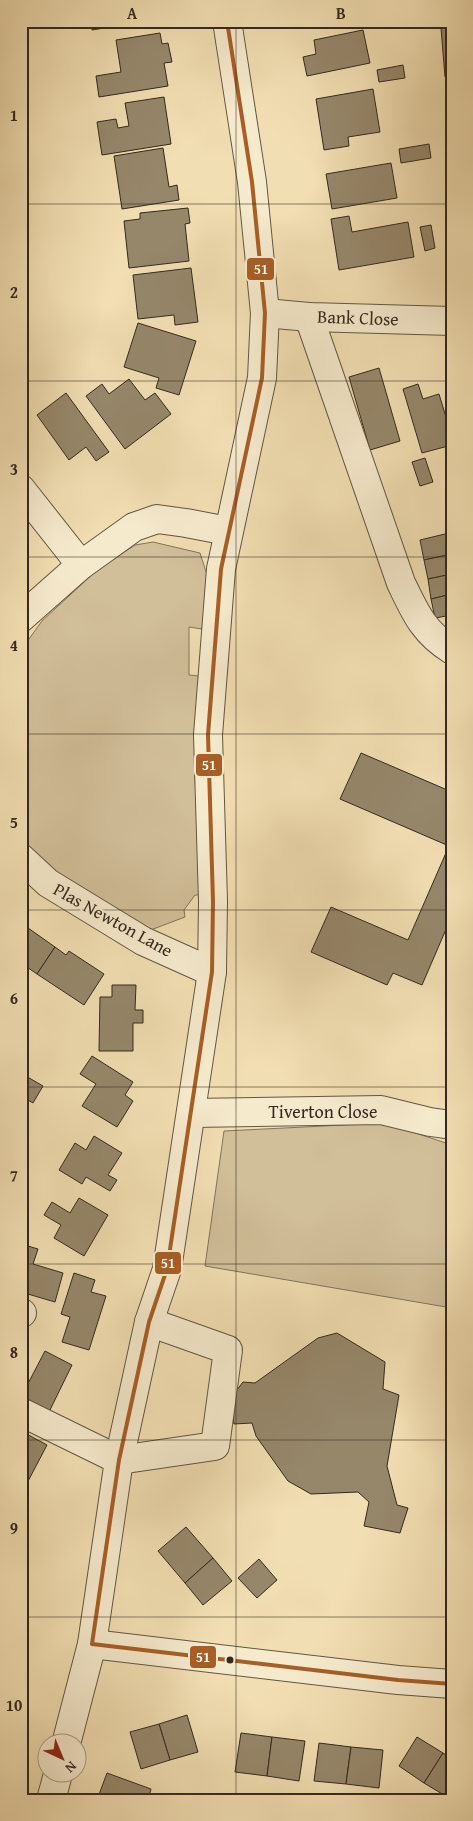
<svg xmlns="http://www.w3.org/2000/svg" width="473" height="1821" font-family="'Gentium Book Plus',serif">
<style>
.green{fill:#d1bf99;stroke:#82745c}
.building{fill:#96876b;stroke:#33291f}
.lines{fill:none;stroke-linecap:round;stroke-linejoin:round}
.minor-casing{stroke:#625644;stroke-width:30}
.minor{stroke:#f6eacd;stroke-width:28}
.bus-1-casing{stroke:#f6eacd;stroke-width:8}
.bus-1{stroke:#a85e24;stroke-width:4}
.grid{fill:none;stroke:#33291f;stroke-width:1;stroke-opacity:0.55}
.bus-dot{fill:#33291f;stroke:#f6eacd;stroke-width:2}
.labels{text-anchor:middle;stroke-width:4;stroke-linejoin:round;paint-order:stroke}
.street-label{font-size:18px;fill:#33291f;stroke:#f6eacd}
.line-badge{stroke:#f6eacd;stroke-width:2}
.badge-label{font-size:14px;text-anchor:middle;font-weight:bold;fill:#fff}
.neatline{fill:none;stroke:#33291f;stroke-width:2}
.grid-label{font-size:16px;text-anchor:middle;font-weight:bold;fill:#33291f}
</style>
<rect width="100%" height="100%" fill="#f1deb2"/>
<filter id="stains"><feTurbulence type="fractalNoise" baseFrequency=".004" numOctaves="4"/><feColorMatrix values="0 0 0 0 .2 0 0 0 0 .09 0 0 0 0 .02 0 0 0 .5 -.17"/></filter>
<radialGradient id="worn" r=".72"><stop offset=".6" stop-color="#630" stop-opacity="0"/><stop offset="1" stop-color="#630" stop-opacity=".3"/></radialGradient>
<!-- green -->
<g class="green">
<path d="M153 542 200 553 208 578 202 629 189 627V675L199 676 195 779 202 889 201 895H195L184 910 185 917 148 931 57 876 21 841V650L42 621 97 570 135 545Z"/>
<path d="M385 1123 452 1145V1308L205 1266 224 1131Z"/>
</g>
<!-- building -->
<g class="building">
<path d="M91 21H147L92 30Z"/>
<path d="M452 27V77H445L441 28Z"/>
<path d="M363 30 370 63 307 76 303 57 316 54 314 40Z"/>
<path d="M160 33 162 44 168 43 172 62 164 63 168 86 99 97 96 76 121 72 116 40Z"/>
<path d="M403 65 405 78 379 82 377 70Z"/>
<path d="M373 89 380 132 348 137 349 146 324 150 316 99Z"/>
<path d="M164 97 171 144 102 155 97 122 116 119 118 128 129 126 125 103Z"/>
<path d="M429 144 431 158 401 163 399 149Z"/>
<path d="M163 148 169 187 177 185 179 200 122 209 114 156Z"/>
<path d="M391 163 397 198 332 209 326 174Z"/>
<rect x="448" y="180" width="4" height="66"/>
<path d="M188 208 190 223 185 224 189 261 129 268 124 221 140 219V213Z"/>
<path d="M349 216 352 232 408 222 414 257 339 270 331 219Z"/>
<path d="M431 225 435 248 425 251 420 227Z"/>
<path d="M191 268 198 322 175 325 174 315 138 319 133 275Z"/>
<path d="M138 323 196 341 179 395 156 388 159 378 124 367Z"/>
<path d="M379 368 400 441 370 450 349 377Z"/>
<path d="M129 379 145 400 155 393 171 414 125 449 86 396 102 384 109 394Z"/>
<path d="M418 384 423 399 439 394 452 437V445L422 453 403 389Z"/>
<path d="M66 393 109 452 96 461 86 447 69 460 37 415Z"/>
<path d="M425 458 433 482 420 486 412 462Z"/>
<path d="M449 533 452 554 424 560 420 540Z"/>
<path d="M452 554V574L428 579 424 560Z"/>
<path d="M452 574V594L431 599 428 579Z"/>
<path d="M452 594V615L435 618 431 599Z"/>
<path d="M361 753 452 792V929L447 927 422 985 393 973 387 985 311 952 331 907 408 940 449 846 340 799Z"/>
<path d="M21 923 55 947 37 974 21 963Z"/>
<path d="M55 947 66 955 69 951 104 974 84 1005 37 974Z"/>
<path d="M112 985H136L135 1010H143V1023H133V1051H99L100 997H112Z"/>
<path d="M92 1056 133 1082 125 1095 133 1101 117 1127 82 1106 96 1084 80 1074Z"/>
<path d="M24 1075 43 1086 33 1103 21 1096V1080Z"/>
<path d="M94 1136 122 1153 108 1175 117 1180 110 1191 86 1177 82 1184 59 1170 75 1143 86 1150Z"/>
<path d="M79 1198 108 1215 84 1256 54 1238 61 1225 44 1215 52 1202 70 1213Z"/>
<path d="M21 1244 38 1249 33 1264 63 1273 55 1302 21 1292Z"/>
<path d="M74 1273 95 1280 91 1292 106 1296 89 1350 62 1342 70 1317 61 1314Z"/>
<path d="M337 1333 385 1362 383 1389 399 1395 387 1466 397 1505 408 1508 400 1533 364 1526 369 1502 358 1492 311 1494 288 1481 256 1436 252 1423 234 1424 230 1399 243 1382 255 1383 318 1338Z"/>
<path d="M45 1351 72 1365 48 1414 21 1401V1397Z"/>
<path d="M21 1431 47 1445 25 1487 21 1485Z"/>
<path d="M186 1527 213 1558 185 1583 158 1551Z"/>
<path d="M213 1558 232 1581 203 1605 185 1583Z"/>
<path d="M259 1559 277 1580 257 1598 238 1578Z"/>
<path d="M187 1715 198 1752 170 1760 159 1724Z"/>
<path d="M159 1724 170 1760 141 1769 130 1732Z"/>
<path d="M241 1733 272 1737 267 1776 235 1772Z"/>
<path d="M272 1737 305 1741 299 1781 267 1776Z"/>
<path d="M417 1737 443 1753 424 1783 399 1766Z"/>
<path d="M319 1743 351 1747 346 1784 314 1781Z"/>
<path d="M351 1747 383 1750 379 1788 346 1784Z"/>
<path d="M443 1753 452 1759V1794L449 1798 424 1783Z"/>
<path d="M107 1773 151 1789 148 1800H97Z"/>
</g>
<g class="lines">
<!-- minor casing -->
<g class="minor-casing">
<g id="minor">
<path d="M265 313 309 317 452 321"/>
<path d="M309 317 401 583C415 612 423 632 452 650"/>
<path d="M21 489 81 565"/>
<path d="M21 618 81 565 134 527 157 519 186 523 228 531"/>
<path d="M21 858 48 883 143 941 212 972"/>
<path d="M192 1113 381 1110 430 1122 452 1125"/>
<path d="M21 1313H22"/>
<path d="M21 1412 119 1460 215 1446 228 1350 149 1322"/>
<path d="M92 1644 398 1680 452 1684"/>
<path d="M66 1744 92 1644 119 1460 149 1322 167 1269 212 972 213 901 208 735 221 569 262 378 265 313 252 182 227 21"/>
<path d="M51 1800 58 1774"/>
</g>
</g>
<!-- minor -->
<use href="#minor" class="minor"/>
<!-- bus-1 casing -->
<g class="bus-1-casing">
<path id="bus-1" d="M227 21 252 182 265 313 262 378 221 569 208 735 213 901 212 972 167 1269 149 1322 119 1460 92 1644 398 1680 452 1684"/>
</g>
<!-- bus-1 -->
<use href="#bus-1" class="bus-1"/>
</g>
<!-- grid -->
<path class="grid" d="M236 21V1800M21 204H452M21 381H452M21 557H452M21 734H452M21 910H452M21 1087H452M21 1264H452M21 1440H452M21 1617H452"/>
<!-- markers -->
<circle class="bus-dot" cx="230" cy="1660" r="4.5"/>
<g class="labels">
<!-- street labels -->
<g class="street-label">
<text transform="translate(358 318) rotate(2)" y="6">Bank Close</text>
<text transform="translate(113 920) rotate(29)" y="6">Plas Newton Lane</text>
<text x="323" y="1118">Tiverton Close</text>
</g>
</g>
<g class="line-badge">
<rect x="246" y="257" width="29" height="24" rx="5" fill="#a85e24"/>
<rect x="195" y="753" width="28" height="24" rx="5" fill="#a85e24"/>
<rect x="154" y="1251" width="28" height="24" rx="5" fill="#a85e24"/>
<rect x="189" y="1645" width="28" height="24" rx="5" fill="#a85e24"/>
</g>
<g class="badge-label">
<text x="261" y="274">51</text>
<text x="209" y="770">51</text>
<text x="168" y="1268">51</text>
<text x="203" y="1662">51</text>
</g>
<!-- margin -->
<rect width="473" height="1821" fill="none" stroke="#f1deb2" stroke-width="55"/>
<!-- north arrow -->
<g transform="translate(62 1758) rotate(136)"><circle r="24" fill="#f6eacd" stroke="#a89d87"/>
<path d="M0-4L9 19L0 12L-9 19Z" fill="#8f2418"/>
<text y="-8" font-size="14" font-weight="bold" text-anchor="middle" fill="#33291f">N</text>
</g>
<rect x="28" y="28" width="418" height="1766" class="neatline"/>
<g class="grid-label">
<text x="132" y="19">A</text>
<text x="341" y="19">B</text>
<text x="14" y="121">1</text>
<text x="14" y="298">2</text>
<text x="14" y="475">3</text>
<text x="14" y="651">4</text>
<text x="14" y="828">5</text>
<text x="14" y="1004">6</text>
<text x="14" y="1181">7</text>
<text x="14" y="1358">8</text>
<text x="14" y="1534">9</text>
<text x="14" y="1711">10</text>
</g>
<rect width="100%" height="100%" filter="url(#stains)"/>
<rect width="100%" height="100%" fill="url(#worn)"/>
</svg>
